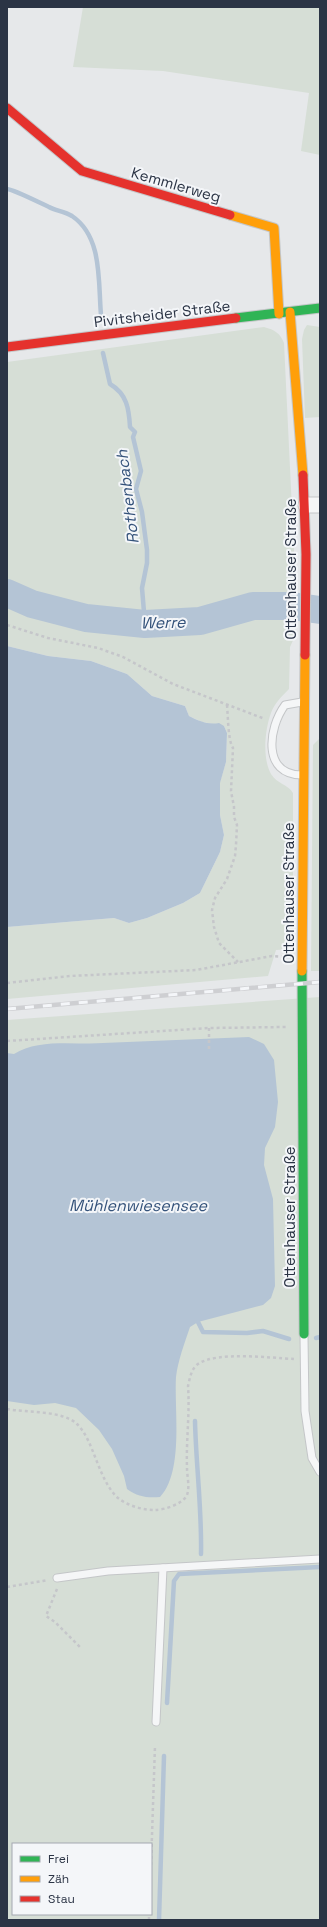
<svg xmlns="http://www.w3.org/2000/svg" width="327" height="1927" font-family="'Space Grotesk',sans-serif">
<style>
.green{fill:#d6ded6;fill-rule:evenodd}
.water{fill:#b4c4d5}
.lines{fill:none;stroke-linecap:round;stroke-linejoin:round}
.stream{stroke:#b4c4d5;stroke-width:4.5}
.river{stroke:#b4c4d5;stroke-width:28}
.lane-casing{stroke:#c4c6c8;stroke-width:9}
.street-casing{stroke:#c4c6c8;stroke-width:17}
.fast-casing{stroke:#c4c6c8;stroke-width:11}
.slow-casing{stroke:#c4c6c8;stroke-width:11}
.jam-casing{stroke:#c4c6c8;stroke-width:11}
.path{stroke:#c5c6ca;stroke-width:2.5;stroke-dasharray:3 3;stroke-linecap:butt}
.lane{stroke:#f5f6f7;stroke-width:7}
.street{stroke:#f5f6f7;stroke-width:15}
.fast{stroke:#30b455;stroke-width:9}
.slow{stroke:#ff9f0a;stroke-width:9}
.jam{stroke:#e5322d;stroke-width:9}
.rail-casing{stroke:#cecfd2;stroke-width:4.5}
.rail{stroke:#f4f6f9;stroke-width:3;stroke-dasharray:9;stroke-linecap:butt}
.labels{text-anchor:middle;stroke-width:4;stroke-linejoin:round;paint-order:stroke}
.street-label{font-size:15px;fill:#2b3445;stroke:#f4f6f9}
.water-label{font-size:16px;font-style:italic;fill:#34527a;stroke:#f4f6f9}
</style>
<rect width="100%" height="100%" fill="#e6e8ea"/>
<!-- green -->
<g class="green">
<path d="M83 7H320V155L301 151 309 93 163 71 73 67Z"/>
<path d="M307 325 320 327V417L305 418 302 339 304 330Z"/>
<path d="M264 327C275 330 280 333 284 343L296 593 295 636 290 647 289 689C282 696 274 704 271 713 265 729 262 758 271 774 277 784 288 784 293 793V949L276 950 268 976 7 999V927L114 918 129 923 147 918 183 903 200 893 220 852 224 835 220 815V782L226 762 227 733 224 726 202 722 189 716 185 706 152 696 127 674 91 661 48 656 7 646V362Z"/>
<path d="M320 738V971H311L313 745Z"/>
<path d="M320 997V1920H7V1020ZM13 1844H151V1914H13Z"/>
</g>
<!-- water -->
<g class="water">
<path d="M7 646 48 656 91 661 127 674 152 696 185 706 189 716C199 721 208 725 219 723L224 726 227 733 226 762 220 783V815L224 835 220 852 200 893 183 903 147 918 129 923 114 918 7 927Z"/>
<path d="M249 1037 264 1044 274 1060 278 1102 275 1127 265 1148 264 1165 273 1199 275 1286 271 1298 263 1305 198 1322 190 1327C185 1342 178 1360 176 1377 174 1410 184 1471 160 1497 147 1498 138 1497 127 1489L124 1476 112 1449 99 1430 76 1408 55 1403 34 1405 7 1401V1053L14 1054C38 1038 76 1045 103 1043 152 1041 201 1039 249 1037Z"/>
</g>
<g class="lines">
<!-- stream -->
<g class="stream">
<path d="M7 189C15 190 40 203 49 207 56 211 64 211 72 216 103 237 98 282 101 315"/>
<path d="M103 353 110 384C127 394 129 409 130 427L135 432 133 437 141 471 136 489 142 512 147 550V563L142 588 145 624"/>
<path d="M198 1322 203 1332 247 1333 263 1331 289 1339"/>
<path d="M316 1338 320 1337"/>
<path d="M195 1421C196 1465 202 1510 201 1554"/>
<path d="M167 1703 174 1581 179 1574 320 1567"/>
<path d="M159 1920 164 1756"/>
</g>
<!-- river -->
<path class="river" d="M7 593 32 604 86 618 145 624 200 621 253 606H292L320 610"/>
<!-- lane casing -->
<g class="lane-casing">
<g id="lane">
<path d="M302 775C262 775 268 728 285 705L302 702"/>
<path d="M304 1336 305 1411 312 1458 320 1472"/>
<path d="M57 1578 108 1571 320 1559"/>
<path d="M156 1722 163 1568"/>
</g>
</g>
<!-- street casing -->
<g class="street-casing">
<path id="street" d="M306 505H320"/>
</g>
<!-- fast casing -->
<g class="fast-casing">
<g id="fast">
<path d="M236 318 320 308"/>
<path d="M302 971 304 1334"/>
</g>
</g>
<!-- slow casing -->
<g class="slow-casing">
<g id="slow">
<path d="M230 215 274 228 279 314"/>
<path d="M290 312 303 475"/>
<path d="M302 971 305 655"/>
</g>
</g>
<!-- jam casing -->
<g class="jam-casing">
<g id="jam">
<path d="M7 108 82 171 230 215"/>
<path d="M7 347 236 318"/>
<path d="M303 475 306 554 305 655"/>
</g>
</g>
<!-- path -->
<g class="path">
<path d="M7 625 48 638 98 648 123 657 173 684 265 719"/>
<path d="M227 705C228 715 228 741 233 748L231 791 234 807V817L237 825 236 845 235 856 227 879 215 898 212 910 214 927 219 943 238 962"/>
<path d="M7 983 70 976 196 970 272 956 285 957"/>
<path d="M209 1028V1051"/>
<path d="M7 1041 209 1028 286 1027"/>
<path d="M7 1409C27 1413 62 1410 77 1424 94 1440 98 1480 118 1498 128 1506 143 1510 155 1510 164 1510 183 1504 187 1495 190 1487 187 1476 187 1468 186 1440 190 1413 188 1386 190 1378 191 1369 198 1364 217 1351 271 1358 294 1359"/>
<path d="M7 1587 48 1580"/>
<path d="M57 1589 46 1616 55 1622 81 1648"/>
<path d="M151 1865 155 1746"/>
<path d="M149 1920V1914"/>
</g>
<!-- lane -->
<use href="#lane" class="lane"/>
<!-- street -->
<use href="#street" class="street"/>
<!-- fast -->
<use href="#fast" class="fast"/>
<!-- slow -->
<use href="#slow" class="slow"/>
<!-- jam -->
<use href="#jam" class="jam"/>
<!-- rail casing -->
<g class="rail-casing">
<path id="rail" d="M7 1009 320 982"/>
</g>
<!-- rail -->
<use href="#rail" class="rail"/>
</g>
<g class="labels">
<!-- street labels -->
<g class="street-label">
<text transform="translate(176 185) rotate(16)" y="5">Kemmlerweg</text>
<text transform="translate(162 314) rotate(-7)" y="5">Pivitsheider Straße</text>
<text transform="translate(291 569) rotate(-90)" y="5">Ottenhauser Straße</text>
<text transform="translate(289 893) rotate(-90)" y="5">Ottenhauser Straße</text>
<text transform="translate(290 1217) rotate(-90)" y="5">Ottenhauser Straße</text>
</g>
<!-- water labels -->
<g class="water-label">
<text transform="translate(127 497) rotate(-97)" y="6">Rothenbach</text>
<text transform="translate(163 622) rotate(-1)" y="6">Werre</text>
<text x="138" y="1211">Mühlenwiesensee</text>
</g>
</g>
<!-- border -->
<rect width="327" height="1927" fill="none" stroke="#2b3445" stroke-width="16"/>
<!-- legend -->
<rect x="12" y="1843" width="140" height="72" fill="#f4f6f9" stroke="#a4a8b1"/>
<rect x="20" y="1856" width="20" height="6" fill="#30b455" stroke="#a4a8b1"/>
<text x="48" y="1863" font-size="12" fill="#2b3445">Frei</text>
<rect x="20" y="1876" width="20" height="6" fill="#ff9f0a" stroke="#a4a8b1"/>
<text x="48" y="1883" font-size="12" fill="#2b3445">Zäh</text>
<rect x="20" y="1896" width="20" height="6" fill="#e5322d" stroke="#a4a8b1"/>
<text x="48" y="1903" font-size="12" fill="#2b3445">Stau</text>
</svg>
